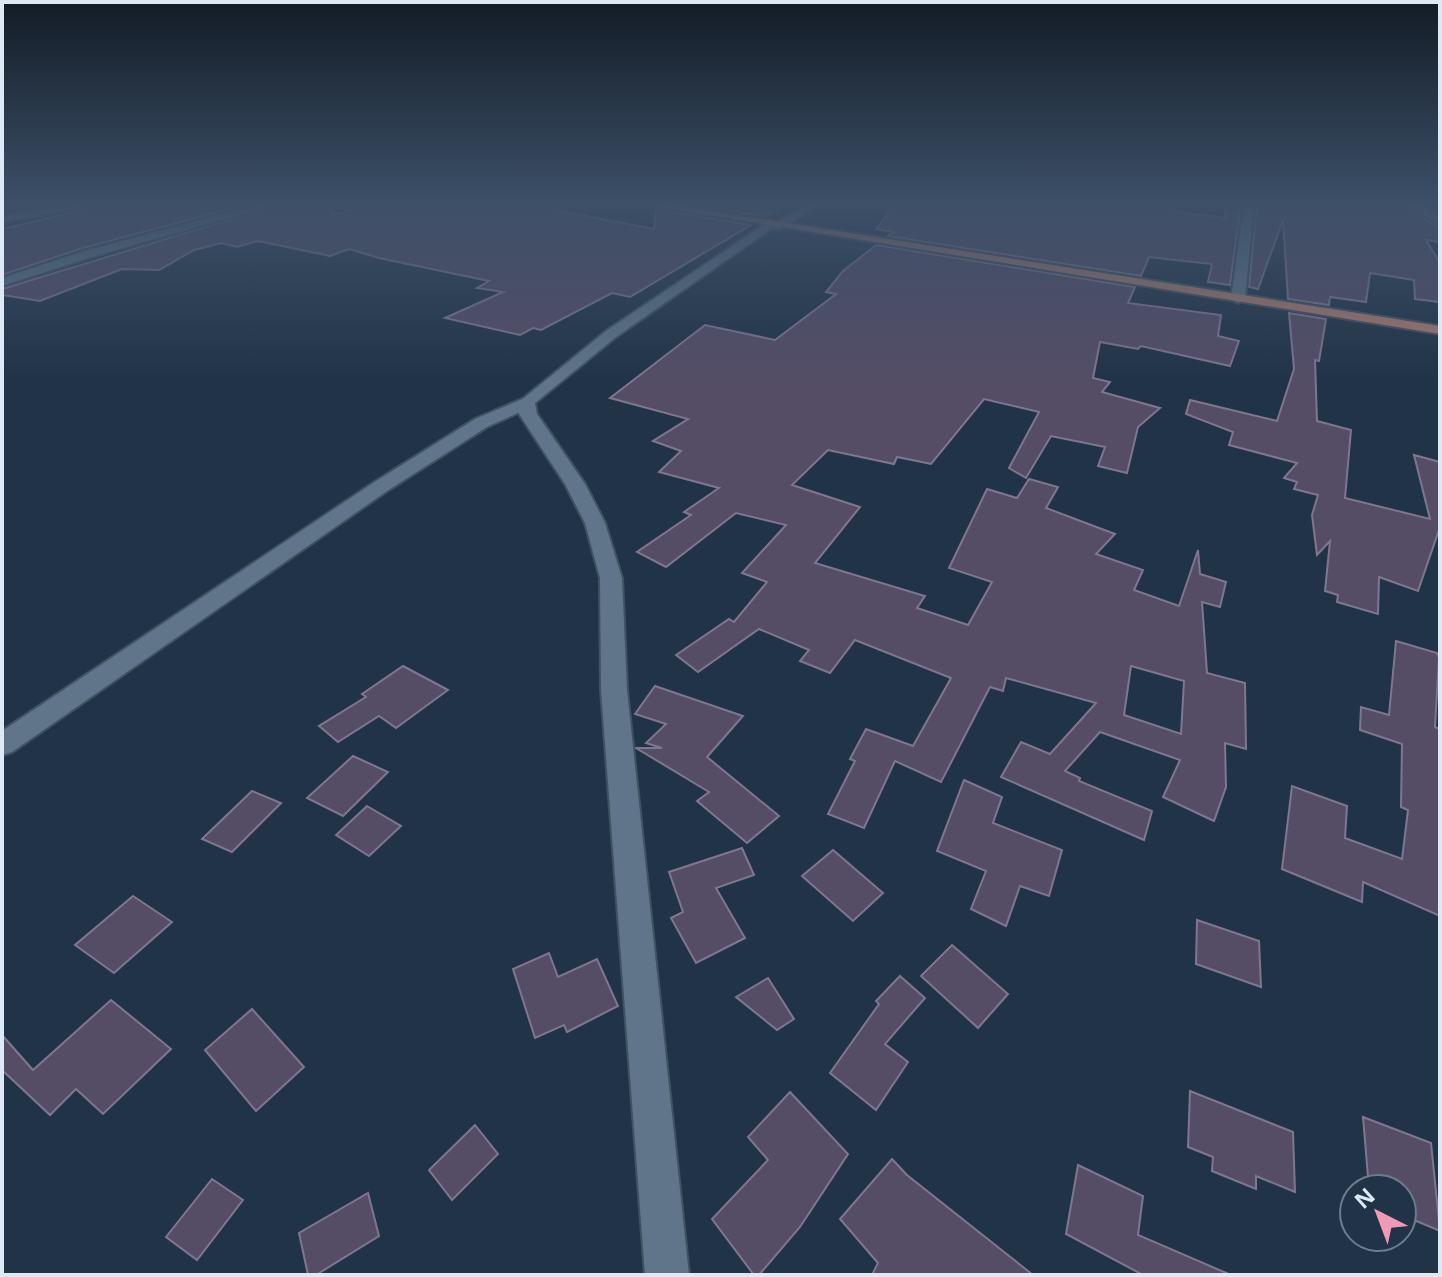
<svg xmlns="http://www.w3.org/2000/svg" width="1442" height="1277" font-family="'Open Sans',sans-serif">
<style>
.building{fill:#554d66;stroke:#7f7690;stroke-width:2;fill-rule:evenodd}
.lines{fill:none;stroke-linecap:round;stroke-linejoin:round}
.minor-casing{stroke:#405160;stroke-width:4}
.tertiary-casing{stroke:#405160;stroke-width:4}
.primary-casing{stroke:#405160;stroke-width:4}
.minor{fill:#60758a;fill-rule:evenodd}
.tertiary{fill:#60758a;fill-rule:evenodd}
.primary{fill:#ad7a6d;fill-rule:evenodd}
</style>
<rect width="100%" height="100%" fill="#213346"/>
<!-- building -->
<g class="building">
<path d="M113 203H252L83 248 2 275V229Z"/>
<path d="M284 203H332L333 215 372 203 389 206 397 203 568 204 555 210 654 229 656 209 751 225 630 297 612 293 541 330 533 328 520 335 445 318 503 292 477 288 489 281 379 258 349 249 330 256 258 241 237 247 221 243 194 250 159 270 122 269 40 301 2 295V289Z"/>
<path d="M680 203H788L765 217Z"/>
<path d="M896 203 936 206 939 203H1173L1170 211 1225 218 1226 203H1241L1230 285 1208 282 1212 264 1149 257 1141 276 888 236 894 232 876 229Z"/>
<path d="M1257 203H1399L1440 228 1439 242 1426 240 1440 263V302L1415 299 1414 280 1370 273 1366 302 1330 297 1329 305 1288 299 1283 220 1258 289 1249 287Z"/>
<path d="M876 245 1135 287 1128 303 1221 315 1218 336 1239 341 1230 366 1141 346 1138 349 1100 342 1093 378 1110 382 1102 392 1160 408 1138 427 1127 473 1098 466 1105 447 1051 436 1026 478 1009 468 1039 412 984 399 931 464 897 457 894 464 828 450 792 485 860 507 815 563 925 596 917 608 968 625 992 582 949 568 987 489 1017 498 1029 479 1058 487 1046 508 1115 534 1096 554 1143 570 1134 590 1179 606 1198 550 1200 574 1226 582 1220 607 1202 602 1207 673 1245 683 1246 749 1225 743 1226 787 1214 821 1163 797 1180 760 1100 732 1065 771 1080 778 1079 781 1152 811 1144 840 1001 777 1021 742 1050 754 1096 703 1006 678 1003 691 990 687 941 782 895 761 864 828 828 814 855 761 850 759 866 729 913 746 951 678 855 640 830 673 800 661 809 650 759 629 698 672 676 655 729 619 734 622 767 582 742 573 786 525 736 513 666 567 637 552 691 515 684 512 719 488 659 472 681 451 653 441 688 419 610 398 705 325 775 340 836 294 826 292 843 271ZM1131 666 1184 681 1181 734 1124 715Z"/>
<path d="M1289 313 1326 319 1319 361 1315 360 1317 421 1351 430 1345 498 1430 519 1414 455 1440 462V527L1418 591 1379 577 1378 614 1337 602 1338 595 1325 591 1330 541 1317 555 1312 515 1318 495 1294 489 1297 482 1284 478 1297 463 1229 445 1233 432 1186 414 1190 400 1277 421 1294 369Z"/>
<path d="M1396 641 1437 653 1439 658 1435 727 1440 729V916L1363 882 1362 902 1282 869 1292 786 1347 806 1345 838 1402 859 1408 810 1401 807 1402 744 1360 730 1361 707 1389 715Z"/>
<path d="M403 666 448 690 396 728 379 716 338 742 319 726 366 697 362 694Z"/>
<path d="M655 686 743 716 707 757 779 816 747 843 697 801 709 792 636 748H662L646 743 666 724 635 714Z"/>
<path d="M353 756 388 772 343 816 307 798Z"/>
<path d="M964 780 1002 797 993 823 1062 850 1049 896 1020 886 1006 926 971 909 986 871 937 851Z"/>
<path d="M252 791 281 803 232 852 202 839Z"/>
<path d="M367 806 401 826 369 856 336 835Z"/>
<path d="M742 848 754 875 716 888 745 938 696 963 671 918 683 912 669 872Z"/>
<path d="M833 850 883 893 853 921 802 876Z"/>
<path d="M133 896 172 922 114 973 75 945Z"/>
<path d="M1197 920 1259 941 1261 987 1196 964Z"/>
<path d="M952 945 1008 994 978 1028 921 976Z"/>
<path d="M549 953 558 977 597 959 618 1006 567 1032 564 1025 535 1038 513 969Z"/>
<path d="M900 976 925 998 885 1044 908 1062 876 1110 830 1073 879 1004 876 1001Z"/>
<path d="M768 978 794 1019 777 1030 736 997Z"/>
<path d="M111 1000 171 1049 103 1114 76 1089 50 1115 2 1070V1035L33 1070Z"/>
<path d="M252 1009 304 1067 256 1111 205 1050Z"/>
<path d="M1190 1091 1293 1132 1295 1192 1256 1176V1189L1212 1171 1213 1157 1188 1147Z"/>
<path d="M790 1092 848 1154 800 1227 759 1275H754L712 1219 768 1160 748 1137Z"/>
<path d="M1363 1117 1431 1143 1440 1231 1402 1215V1189H1369Z"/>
<path d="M475 1125 498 1154 452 1200 429 1170Z"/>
<path d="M892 1159 907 1175 1033 1275H872L878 1263 840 1219Z"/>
<path d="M1078 1165 1143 1196 1138 1235 1231 1275H1143L1066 1234Z"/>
<path d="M212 1179 243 1200 197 1260 166 1237Z"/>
<path d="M368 1193 379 1236 316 1275H308L299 1233Z"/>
</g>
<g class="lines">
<!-- minor casing -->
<g class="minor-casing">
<g id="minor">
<path d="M84 203H110L2 222V216Z"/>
<path d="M264 203H281L92 257 2 286V278L84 251Z"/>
<path d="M809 203H821L781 229H773V225Z"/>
<path d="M1244 203H1254L1245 299 1238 303 1231 299Z"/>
<path d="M1402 203H1417L1440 217V225Z"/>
<path d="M527 397 535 402 533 406 487 427 387 491 12 752 2 755V731L373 483 475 419Z"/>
</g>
</g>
<!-- tertiary casing -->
<g class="tertiary-casing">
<path id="tertiary" d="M765 224 775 226 616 337 535 403 537 414 585 484 605 523 622 578 627 690 689 1275H645L601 690 600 578 585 523 565 484 519 414V402L606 331Z"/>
</g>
<!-- primary casing -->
<g class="primary-casing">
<path id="primary" d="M635 203H660L1440 326V334Z"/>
</g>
<!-- minor -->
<use href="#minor" class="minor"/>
<!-- tertiary -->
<use href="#tertiary" class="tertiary"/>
<!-- primary -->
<use href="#primary" class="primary"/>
</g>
<!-- sky -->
<linearGradient id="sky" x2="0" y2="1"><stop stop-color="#121c26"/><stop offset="0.53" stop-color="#3d5068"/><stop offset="1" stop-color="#3d5068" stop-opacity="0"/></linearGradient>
<rect width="1442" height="382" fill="url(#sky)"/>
<!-- border -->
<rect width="1442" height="1277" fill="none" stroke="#dde9f5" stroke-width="8"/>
<!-- north arrow -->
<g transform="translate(1378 1213) rotate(318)"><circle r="38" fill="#213346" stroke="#6c7c8c" stroke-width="2"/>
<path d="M0-6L14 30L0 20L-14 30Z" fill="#f09ab7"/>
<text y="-12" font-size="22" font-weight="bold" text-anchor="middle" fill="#dde9f5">N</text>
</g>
</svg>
